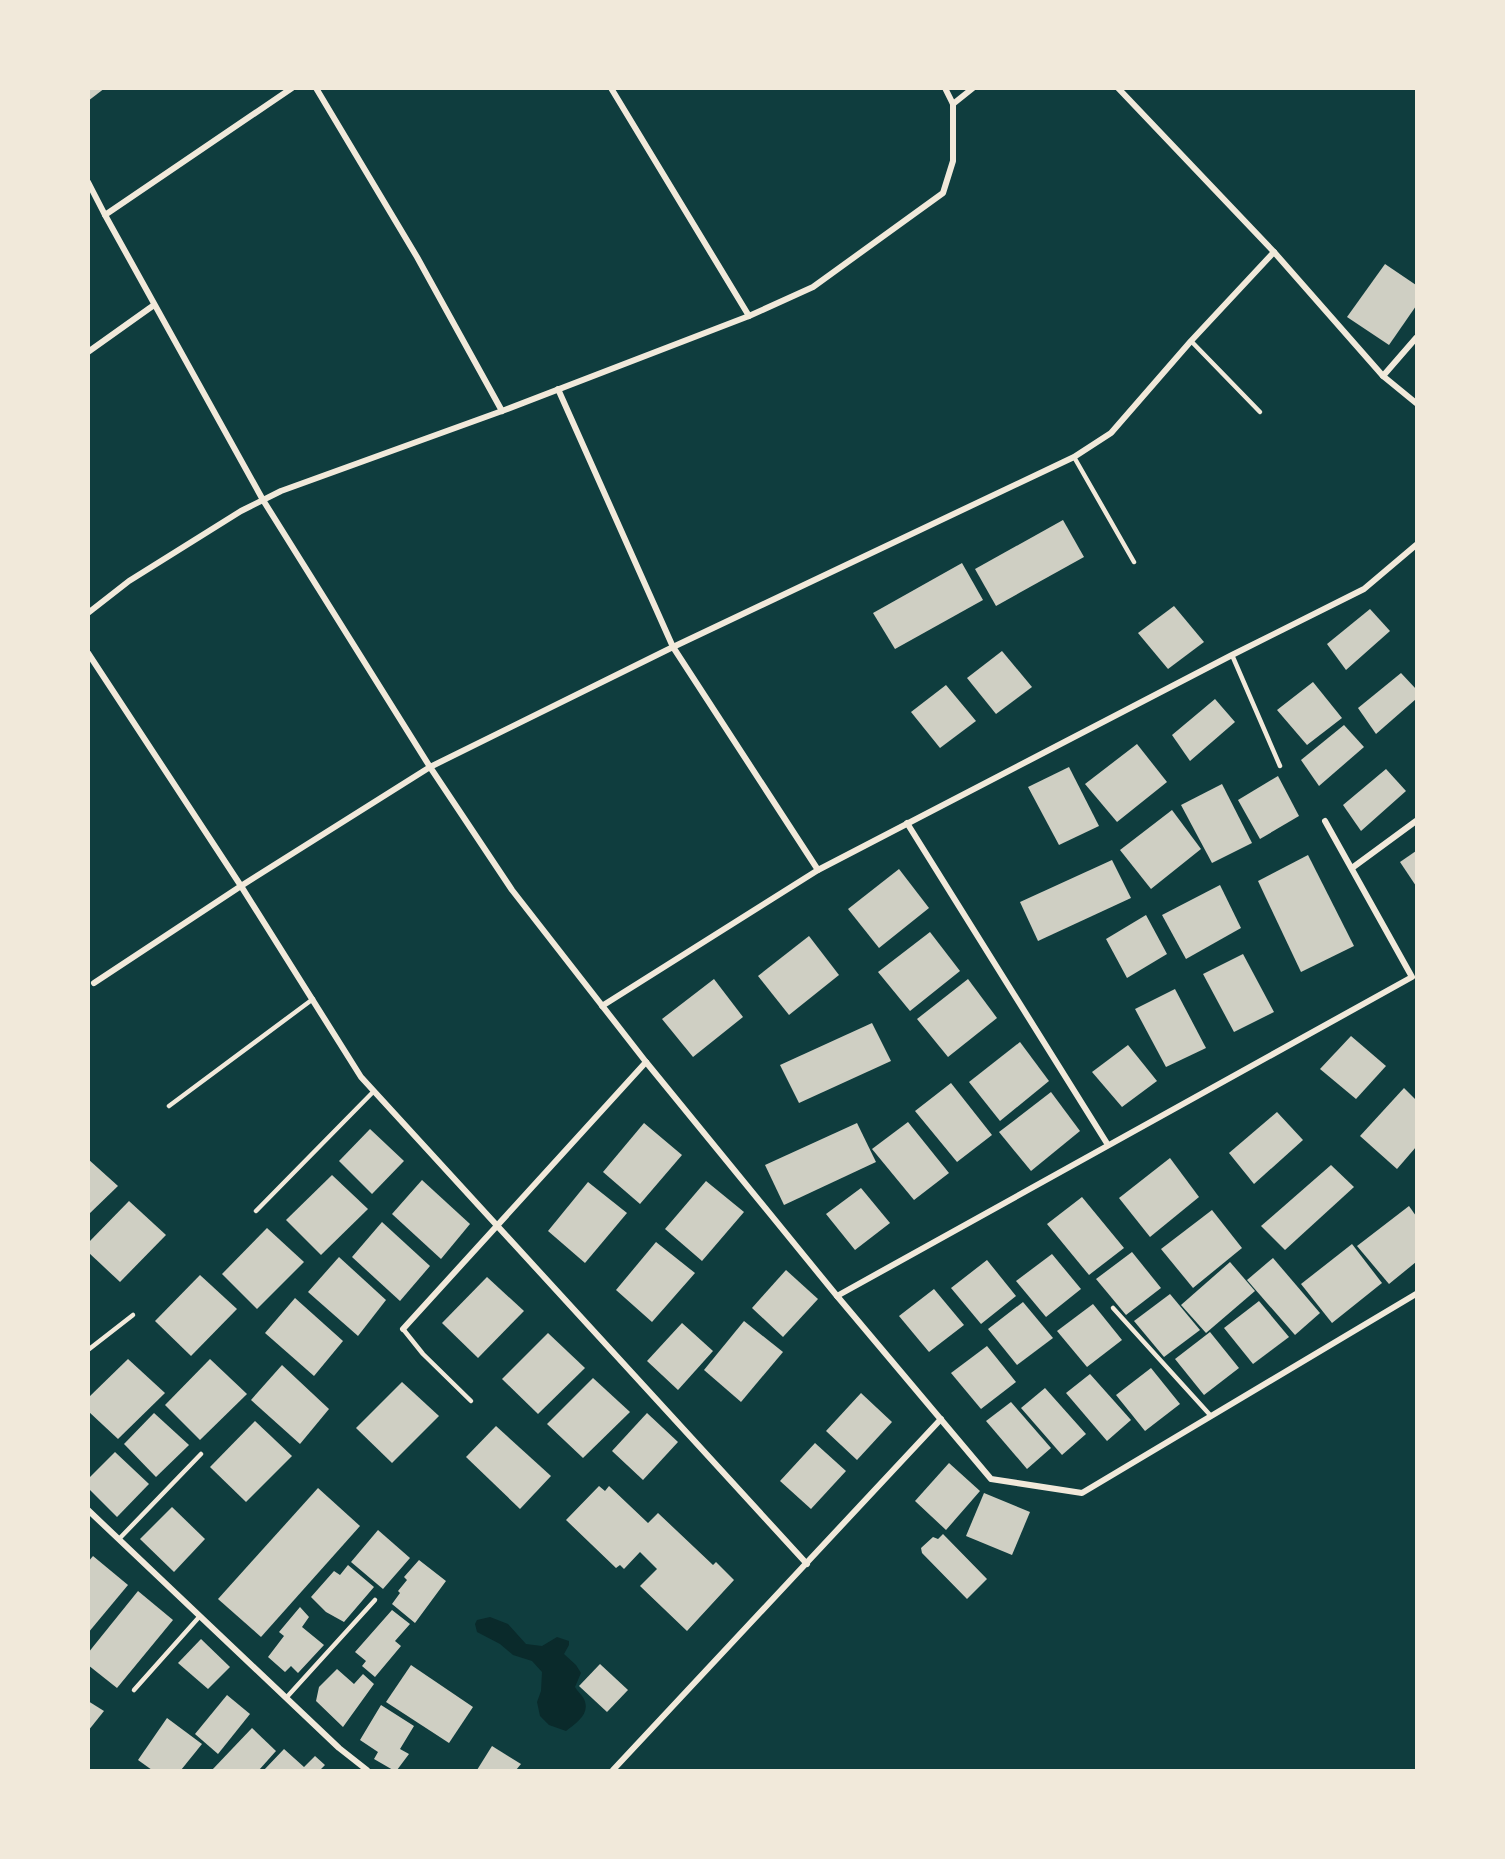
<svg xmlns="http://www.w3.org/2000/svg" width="1505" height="1859" font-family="Helvetica,sans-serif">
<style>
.water{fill:#0a2a2b}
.building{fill:#cfcfc3}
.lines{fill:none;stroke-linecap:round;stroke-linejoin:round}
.service{stroke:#f1e9da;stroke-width:4.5}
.minor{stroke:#f1e9da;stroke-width:6}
</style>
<rect width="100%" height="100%" fill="#0f3d3e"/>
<!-- water -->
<path class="water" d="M490 1617 508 1624 526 1644 542 1646 557 1637 569 1641V1645L564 1654 576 1665 581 1673 575 1687C577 1691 582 1695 584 1699 591 1714 576 1723 566 1731L549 1725 540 1716 537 1702 541 1691 542 1672 532 1661 513 1655 500 1644 477 1632 475 1624 477 1620Z"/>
<!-- building -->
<g class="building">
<path d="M88 88H105L88 101Z"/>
<path d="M1385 264 1416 285V306L1389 345 1347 317Z"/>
<path d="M1063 520 1084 557 996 606 975 569Z"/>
<path d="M962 563 983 600 895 649 873 613Z"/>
<path d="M1174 606 1204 642 1168 669 1138 633Z"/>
<path d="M1370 609 1390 631 1346 670 1327 644Z"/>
<path d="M1002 651 1032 687 996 714 967 678Z"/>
<path d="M1401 673 1416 689V699L1376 734 1358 708Z"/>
<path d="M1313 682 1342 718 1307 745 1277 710Z"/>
<path d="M946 685 976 721 940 748 911 712Z"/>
<path d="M1215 699 1235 722 1190 761 1172 735Z"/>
<path d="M1344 725 1364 747 1319 786 1301 760Z"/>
<path d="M1137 744 1167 782 1117 822 1085 784Z"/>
<path d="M1069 767 1099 826 1059 845 1028 787Z"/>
<path d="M1386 769 1406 791 1361 831 1343 805Z"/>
<path d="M1278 776 1299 816 1260 839 1238 800Z"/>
<path d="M1222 784 1252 843 1212 863 1181 805Z"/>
<path d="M1172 810 1201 849 1151 889 1120 850Z"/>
<path d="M1416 851V886L1400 862Z"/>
<path d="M1308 855 1354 946 1301 972 1258 881Z"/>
<path d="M1112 860 1131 898 1038 941 1020 902Z"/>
<path d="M899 869 929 908 879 948 848 909Z"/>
<path d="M1220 885 1241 928 1186 959 1162 915Z"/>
<path d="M1146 915 1167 954 1127 978 1106 939Z"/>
<path d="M930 932 960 971 910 1011 878 972Z"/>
<path d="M809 936 839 975 789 1015 758 976Z"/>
<path d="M1243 954 1274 1012 1234 1032 1203 974Z"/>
<path d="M714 979 743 1017 693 1057 662 1019Z"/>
<path d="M968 979 997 1018 948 1057 917 1019Z"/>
<path d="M1175 989 1206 1048 1166 1067 1135 1009Z"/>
<path d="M872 1023 891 1061 799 1103 780 1065Z"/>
<path d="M1351 1036 1386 1066 1356 1099 1320 1069Z"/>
<path d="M1020 1042 1049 1081 1000 1121 969 1082Z"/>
<path d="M1128 1045 1157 1081 1122 1107 1092 1072Z"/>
<path d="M951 1083 992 1135 957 1162 915 1111Z"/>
<path d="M1404 1088 1416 1100V1147L1397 1169 1360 1136Z"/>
<path d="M1051 1092 1080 1131 1031 1171 999 1132Z"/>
<path d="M1277 1112 1303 1140 1254 1184 1229 1153Z"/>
<path d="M908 1122 949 1173 914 1200 872 1149Z"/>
<path d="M644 1123 682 1155 640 1204 603 1172Z"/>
<path d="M857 1123 876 1162 784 1205 765 1165Z"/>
<path d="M370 1129 404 1161 372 1194 339 1161Z"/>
<path d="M1170 1158 1199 1197 1150 1237 1119 1198Z"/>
<path d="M88 1159 118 1186 88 1215Z"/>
<path d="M1331 1165 1354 1187 1285 1250 1261 1226Z"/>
<path d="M332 1175 368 1209 321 1255 286 1220Z"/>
<path d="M422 1180 470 1224 441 1259 392 1214Z"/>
<path d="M706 1181 744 1212 702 1261 665 1229Z"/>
<path d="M588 1182 627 1213 585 1263 548 1231Z"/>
<path d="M861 1188 890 1223 855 1250 826 1214Z"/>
<path d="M1082 1197 1124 1248 1089 1275 1047 1224Z"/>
<path d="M129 1201 166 1235 120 1282 88 1252V1243Z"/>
<path d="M1409 1206 1416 1216V1262L1389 1284 1357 1246Z"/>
<path d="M1212 1210 1242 1248 1193 1288 1161 1249Z"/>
<path d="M382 1222 430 1266 400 1301 352 1257Z"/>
<path d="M267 1228 304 1262 257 1309 222 1274Z"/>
<path d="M656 1242 695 1273 652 1322 616 1290Z"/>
<path d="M1352 1244 1382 1283 1332 1323 1301 1284Z"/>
<path d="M1132 1252 1161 1288 1126 1315 1096 1279Z"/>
<path d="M1052 1254 1081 1289 1046 1317 1016 1281Z"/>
<path d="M339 1257 386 1300 358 1336 308 1292Z"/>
<path d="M1273 1258 1320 1313 1295 1335 1247 1280Z"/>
<path d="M987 1260 1016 1296 981 1324 951 1288Z"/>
<path d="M1230 1262 1255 1291 1206 1333 1181 1305Z"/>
<path d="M786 1270 818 1299 783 1337 752 1308Z"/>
<path d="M200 1275 237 1309 191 1356 155 1321Z"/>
<path d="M487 1277 524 1311 478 1358 442 1323Z"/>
<path d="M934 1289 964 1325 929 1352 899 1316Z"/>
<path d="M1170 1294 1200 1330 1164 1357 1134 1321Z"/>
<path d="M295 1298 343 1341 314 1376 265 1333Z"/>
<path d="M1259 1301 1289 1337 1253 1364 1224 1328Z"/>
<path d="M1023 1302 1053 1338 1017 1365 988 1329Z"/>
<path d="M1093 1304 1122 1340 1087 1367 1057 1331Z"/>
<path d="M744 1321 783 1352 741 1402 704 1370Z"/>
<path d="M682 1323 713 1351 678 1390 647 1361Z"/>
<path d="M1210 1332 1239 1368 1204 1395 1175 1359Z"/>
<path d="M548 1333 585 1368 538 1414 502 1379Z"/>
<path d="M987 1346 1016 1382 981 1409 951 1373Z"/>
<path d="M128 1359 165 1393 118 1439 88 1411V1398Z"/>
<path d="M210 1359 247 1394 200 1440 165 1405Z"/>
<path d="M282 1365 329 1409 300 1444 251 1400Z"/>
<path d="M1151 1368 1180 1404 1145 1431 1116 1395Z"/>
<path d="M1090 1374 1131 1420 1107 1441 1066 1393Z"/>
<path d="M593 1378 630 1412 583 1458 547 1424Z"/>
<path d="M402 1382 439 1416 392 1463 356 1428Z"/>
<path d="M1045 1388 1086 1434 1062 1455 1021 1408Z"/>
<path d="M861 1393 892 1422 857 1460 826 1431Z"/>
<path d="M1011 1402 1051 1448 1027 1469 986 1421Z"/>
<path d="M154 1413 189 1445 156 1477 124 1444Z"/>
<path d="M647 1413 678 1442 643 1480 612 1451Z"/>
<path d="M255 1421 292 1456 246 1502 210 1467Z"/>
<path d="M496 1426 551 1476 520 1509 466 1457Z"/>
<path d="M815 1443 846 1471 811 1509 780 1481Z"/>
<path d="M115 1452 149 1484 117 1517 88 1488V1479Z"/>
<path d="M949 1463 980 1491 946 1530 915 1501Z"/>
<path d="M599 1486 605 1491 609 1486 648 1523 658 1513 713 1565 716 1562 734 1580 687 1631 640 1586 657 1569 640 1552 624 1569 620 1565 616 1568 566 1520Z"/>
<path d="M318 1488 360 1526 261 1637 218 1599Z"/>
<path d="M984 1493 1030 1512 1012 1555 966 1536Z"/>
<path d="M172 1507 205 1539 174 1572 140 1539Z"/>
<path d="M378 1530 410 1558 383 1589 351 1562Z"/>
<path d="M943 1534 987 1579 967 1599 922 1553 921 1548 933 1537 938 1539Z"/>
<path d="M93 1556 128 1585 88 1633V1562Z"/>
<path d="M419 1560 446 1581 415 1623 392 1604 400 1593 398 1591 407 1580 404 1577Z"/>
<path d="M348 1565 374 1587 344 1622 326 1612 311 1597 334 1571 340 1575Z"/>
<path d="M138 1591 173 1620 117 1688 88 1665V1653Z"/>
<path d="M300 1607 309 1617 302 1627 324 1645 298 1673 291 1666 285 1672 268 1657 284 1636 279 1632Z"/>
<path d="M392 1610 410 1624 395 1641 401 1646 375 1677 362 1666 366 1661 355 1652Z"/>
<path d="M201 1639 230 1667 208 1689 178 1663Z"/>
<path d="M600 1664 628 1690 607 1712 579 1686Z"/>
<path d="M411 1665 473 1707 449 1743 386 1702Z"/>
<path d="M337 1669 354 1684 363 1674 374 1684 343 1727 316 1701 319 1687Z"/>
<path d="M227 1695 250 1714 218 1754 195 1734Z"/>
<path d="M88 1701 104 1711 88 1731Z"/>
<path d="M381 1705 414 1726 400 1749 409 1754 397 1770H393L374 1759 378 1752 360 1740Z"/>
<path d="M167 1718 202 1744 181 1770H152L138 1760Z"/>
<path d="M252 1728 276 1751 259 1770H212Z"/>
<path d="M492 1746 521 1764 516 1770H477Z"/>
<path d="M284 1749 304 1767 315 1756 325 1765 320 1770H264Z"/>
</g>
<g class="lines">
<!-- service -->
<g class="service">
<path d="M1191 341 1260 412"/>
<path d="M1074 457 1134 562"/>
<path d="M1232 655 1280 766"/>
<path d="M169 1106 313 999"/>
<path d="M256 1211 374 1091"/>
<path d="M1113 1308 1211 1416"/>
<path d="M403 1329 423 1354 471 1401"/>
<path d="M88 1350 133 1315"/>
<path d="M119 1539 201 1454"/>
<path d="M134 1690 200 1616"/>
<path d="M286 1698 375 1600"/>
</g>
<!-- minor -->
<g class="minor">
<path d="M316 88 417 257 502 411"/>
<path d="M611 88 749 316"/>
<path d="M1118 88 1274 252 1383 376 1416 403"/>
<path d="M953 104 973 88"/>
<path d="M88 182 105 215 263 500 430 767 512 890 646 1062 837 1296 991 1479 1082 1493 1416 1294"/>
<path d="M105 215 292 88"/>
<path d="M88 352 154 305"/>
<path d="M1383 376 1416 338"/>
<path d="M558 389 673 647 818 870"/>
<path d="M88 613 129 581 241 511 281 491 502 411 749 316 813 287 943 193 953 161V104L945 88"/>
<path d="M88 653 241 886 361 1077 807 1564"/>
<path d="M907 823 1108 1145"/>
<path d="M1352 868 1416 821"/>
<path d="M94 983 241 886 430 767 673 647 1074 457 1111 433 1191 341 1274 252"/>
<path d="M602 1006 818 870 1232 655 1364 589 1416 545"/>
<path d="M837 1296 1412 977 1325 821"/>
<path d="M403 1329 646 1062"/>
<path d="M88 1510 339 1748 367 1770"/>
<path d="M613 1770 941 1419"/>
</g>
</g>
<!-- border -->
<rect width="1505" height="1859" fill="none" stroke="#f1e9da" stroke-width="180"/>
</svg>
